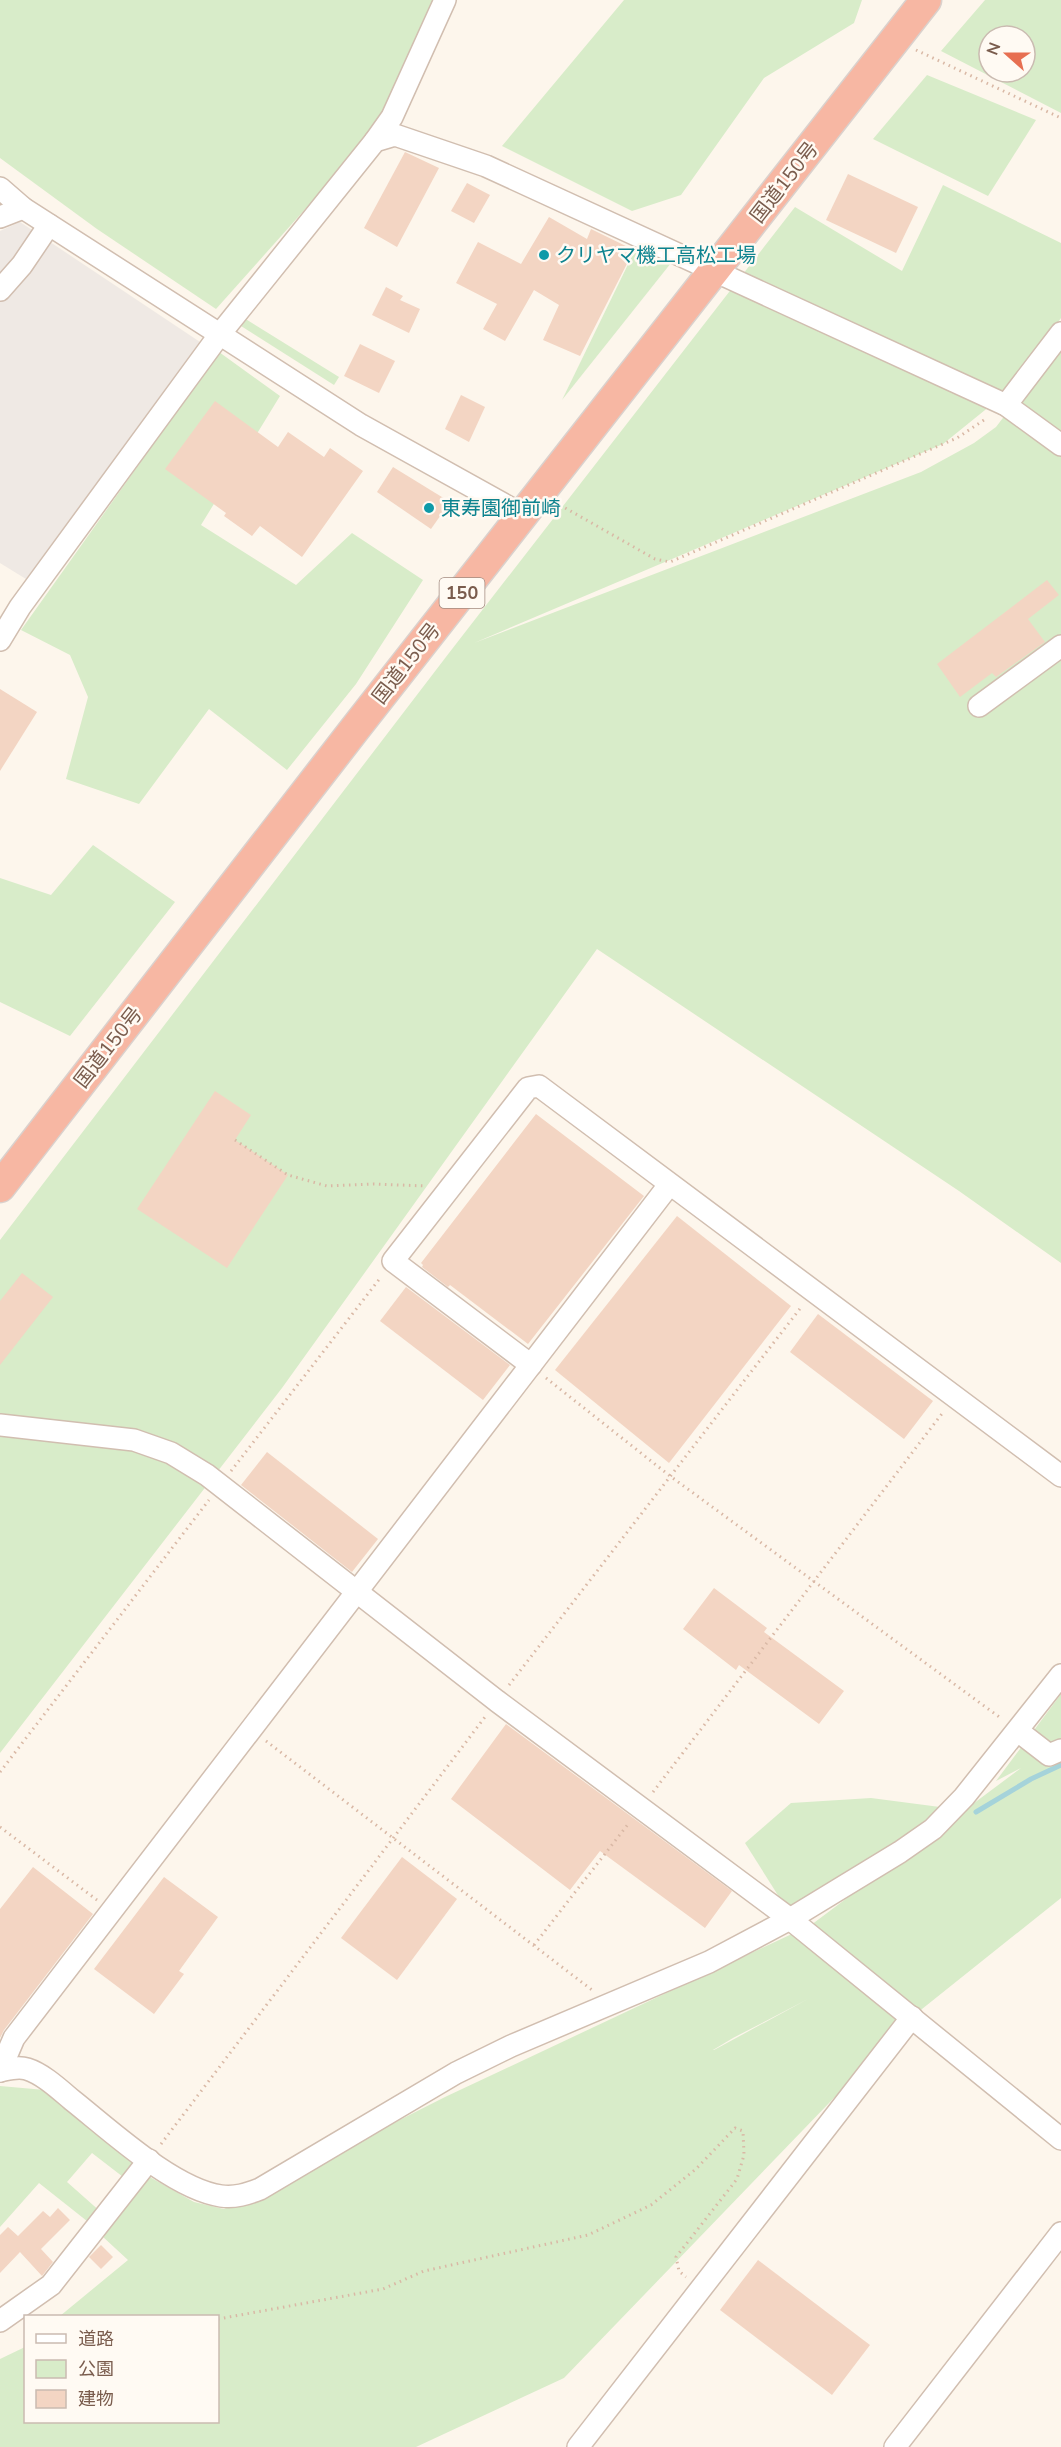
<svg xmlns="http://www.w3.org/2000/svg" width="1061" height="2447" font-family="'Nunito Sans','Noto Sans JP',sans-serif">
<style>
.industrial{fill:#efe9e4}
.green{fill:#d8ecc9;fill-rule:evenodd}
.lines{fill:none;stroke-linecap:round;stroke-linejoin:round}
.stream{stroke:#a5d3da;stroke-width:5}
.building{fill:#f3d5c3}
.minor-casing{stroke:#d1beb0;stroke-width:24}
.highway-casing{stroke:#dad1cd;stroke-width:33}
.path{stroke:#d9b8a5;stroke-width:3;stroke-dasharray:1.5 4.5;stroke-linecap:butt}
.minor{stroke:#fff;stroke-width:21}
.highway{stroke:#f7b7a3;stroke-width:30}
.culture-dot{fill:#0f9aa8;stroke:#fffaf3;stroke-width:2}
.labels{text-anchor:middle;stroke-width:5;stroke-linejoin:round;paint-order:stroke}
.shield{fill:#fffaf3;stroke:#a28b7f;stroke-width:1.5}
.shield-label{font-size:18px;font-weight:bold;fill:#7a5c4d}
.street-label{font-size:20px;fill:#7a5c4d;stroke:#fffaf3}
.culture-label{font-size:20px;fill:#0d838f;stroke:#fffaf3;text-anchor:start}
</style>
<rect width="100%" height="100%" fill="#fdf6ec"/>
<!-- industrial -->
<path class="industrial" d="M20 222 200 342 26 579 0 563V231Z"/>
<!-- green -->
<g class="green">
<path d="M0 0H441L374 132 216 309 97 229 0 158Z"/>
<path d="M624 0H862L854 23 764 78 681 195 632 211 502 146Z"/>
<path d="M985 0H1061V113L941 51ZM989 36H1025V72H989Z"/>
<path d="M927 75 1036 120 988 196 873 139Z"/>
<path d="M943 185 1061 243V318L1011 389 943 444 474 643 921 472 974 443 996 427 1061 342V1263L959 1191 597 949 282 1388 0 1753V1240L449 653 795 207 902 271Z"/>
<path d="M636 248 671 263 562 400Z"/>
<path d="M244 318 339 377 334 385 241 326Z"/>
<path d="M219 352 280 396 201 525 296 585 352 533 423 580 356 684 287 770 209 709 139 804 66 779 88 697 70 655 21 630Z"/>
<path d="M93 845 175 902 70 1036 0 1002V878L51 895Z"/>
<path d="M1061 1694V1898L912 2017 564 2378 416 2447H0V2359L25 2347 26 2422H218V2316H60L128 2260 102 2236 148 2176 194 2202 224 2209 445 2097 811 1925 1021 1768 996 1781ZM808 1999 714 2050H713L733 2038Z"/>
<path d="M871 1798 940 1807 903 1840 786 1908 745 1843 791 1803Z"/>
<path d="M0 2086 45 2090 139 2165 127 2180 92 2153 67 2182 102 2213 92 2225 39 2183 0 2227Z"/>
</g>
<g class="lines">
<!-- stream -->
<path class="stream" d="M976 1812 1031 1779 1061 1765"/>
</g>
<!-- building -->
<g class="building">
<path d="M405 152 439 168 397 247 364 228Z"/>
<path d="M848 174 918 207 896 253 826 220Z"/>
<path d="M467 183 490 195 474 223 451 211Z"/>
<path d="M549 217 587 239 591 229 634 250 580 356 543 340 559 305 534 290 505 341 483 329 497 304 456 283 478 242 521 264Z"/>
<path d="M386 287 403 296 400 300 420 309 409 333 372 315Z"/>
<path d="M360 344 395 361 379 393 344 376Z"/>
<path d="M461 395 485 407 469 442 445 429Z"/>
<path d="M215 401 278 447 288 432 324 457 330 448 363 471 302 557 260 526 252 536 224 516 226 513 165 469Z"/>
<path d="M393 467 450 502 431 529 377 492Z"/>
<path d="M1047 580 1059 595 1028 619 1045 642 996 677 992 673 960 697 937 664Z"/>
<path d="M0 689 37 712 0 771Z"/>
<path d="M215 1091 251 1115 235 1140 288 1175 227 1268 137 1209Z"/>
<path d="M536 1114 644 1196 528 1344 450 1285 448 1287 422 1267 423 1265 421 1263Z"/>
<path d="M677 1216 791 1306 669 1463 555 1370Z"/>
<path d="M22 1273 53 1297 0 1365V1301Z"/>
<path d="M406 1287 510 1365 483 1400 380 1321Z"/>
<path d="M818 1314 933 1401 904 1439 790 1352Z"/>
<path d="M267 1452 378 1539 352 1572 241 1485Z"/>
<path d="M714 1588 767 1628 764 1632 844 1691 819 1724 739 1665 736 1670 683 1629Z"/>
<path d="M506 1724 732 1891 705 1928 600 1851 570 1890 451 1799Z"/>
<path d="M402 1857 457 1899 397 1980 341 1938Z"/>
<path d="M33 1867 93 1914 4 2030 0 2038V1909Z"/>
<path d="M164 1877 218 1917 179 1971 184 1974 154 2014 94 1969Z"/>
<path d="M58 2208 70 2220 41 2249 53 2262 42 2276 20 2252 0 2273V2235L8 2227 18 2236 43 2211 50 2217Z"/>
<path d="M101 2245 113 2257 101 2269 89 2257Z"/>
<path d="M758 2260 870 2345 832 2395 720 2310Z"/>
</g>
<g class="lines">
<!-- minor casing -->
<g class="minor-casing">
<g id="minor">
<path d="M375 141 392 117 445 0"/>
<path d="M0 188 23 208 361 425 523 515"/>
<path d="M0 217 23 208"/>
<path d="M0 290 22 265 49 225"/>
<path d="M1006 405 1061 333"/>
<path d="M0 640 20 607 220 334 375 141 395 135 486 166 1006 405 1061 445"/>
<path d="M979 706 1061 646"/>
<path d="M531 1365 393 1261 528 1088 539 1086 1061 1476"/>
<path d="M0 1425 134 1440 171 1453 207 1475 497 1701 790 1919 1061 2139"/>
<path d="M1018 1731 1049 1755 1061 1750"/>
<path d="M0 2071C9 2069 18 2066 27 2069 43 2074 59 2089 72 2100 110 2130 173 2189 221 2196 235 2198 247 2194 260 2189L456 2073 511 2046 709 1962 790 1919 900 1852 933 1829 964 1797 1061 1675"/>
<path d="M0 2071 14 2038 669 1185"/>
<path d="M0 2321 51 2285 149 2160"/>
<path d="M578 2447 912 2017"/>
<path d="M895 2447 1061 2233"/>
</g>
</g>
<!-- highway casing -->
<g class="highway-casing">
<path id="highway" d="M0 1187 354 730 926 0"/>
</g>
<!-- path -->
<g class="path">
<path d="M916 50 1061 118"/>
<path d="M560 505 655 559 670 562 957 438 987 418"/>
<path d="M235 1140 288 1175 327 1186 374 1184 426 1186"/>
<path d="M546 1378 670 1476 1002 1719"/>
<path d="M231 1471 381 1277"/>
<path d="M509 1685 802 1306"/>
<path d="M266 1741 592 1990"/>
<path d="M0 1772 209 1500"/>
<path d="M653 1792 944 1411"/>
<path d="M0 1827 97 1900"/>
<path d="M534 1945 629 1823"/>
<path d="M161 2144 485 1717"/>
<path d="M218 2319 383 2289 424 2271 588 2235 651 2205 696 2169 735 2128 743 2131 744 2155 737 2179 676 2257 679 2271 686 2277"/>
</g>
<!-- minor -->
<use href="#minor" class="minor"/>
<!-- highway -->
<use href="#highway" class="highway"/>
</g>
<!-- markers -->
<g class="culture-dot">
<circle cx="544" cy="255" r="6"/>
<circle cx="429" cy="508" r="6"/>
</g>
<g class="labels">
<!-- shield labels -->
<rect class="shield" x="439.5" y="578" width="45" height="30" rx="4.5"/>
<g class="shield-label">
<text x="462" y="599">150</text>
</g>
<!-- street labels -->
<g class="street-label">
<text transform="translate(784 182) rotate(-52)" y="7">国道150号</text>
<text transform="translate(406 663) rotate(-52)" y="7">国道150号</text>
<text transform="translate(108 1047) rotate(-52)" y="7">国道150号</text>
</g>
<!-- culture labels -->
<g class="culture-label">
<text x="556" y="262">クリヤマ機工高松工場</text>
<text x="441" y="515">東寿園御前崎</text>
</g>
</g>
<!-- legend -->
<rect x="24" y="2315" width="195" height="108" fill="#fffaf3" stroke="#cabbb1" stroke-width="1.5"/>
<rect x="36" y="2334" width="30" height="9" fill="#ffffff" stroke="#cabbb1" stroke-width="1.5"/>
<text x="78" y="2345" font-size="18" fill="#7a5c4d">道路</text>
<rect x="36" y="2360" width="30" height="18" fill="#d8ecc9" stroke="#cabbb1" stroke-width="1.5"/>
<text x="78" y="2375" font-size="18" fill="#7a5c4d">公園</text>
<rect x="36" y="2390" width="30" height="18" fill="#f3d5c3" stroke="#cabbb1" stroke-width="1.5"/>
<text x="78" y="2405" font-size="18" fill="#7a5c4d">建物</text>
<!-- north arrow -->
<g transform="translate(1007 54) rotate(291)"><circle r="28" fill="#fffaf3" stroke="#cabbb1" stroke-width="1.5"/>
<path d="M0-4.5L10 22L0 15L-10 22Z" fill="#e76f51"/>
<text y="-9" font-size="16" font-weight="bold" text-anchor="middle" fill="#7a5c4d">N</text>
</g>
</svg>
